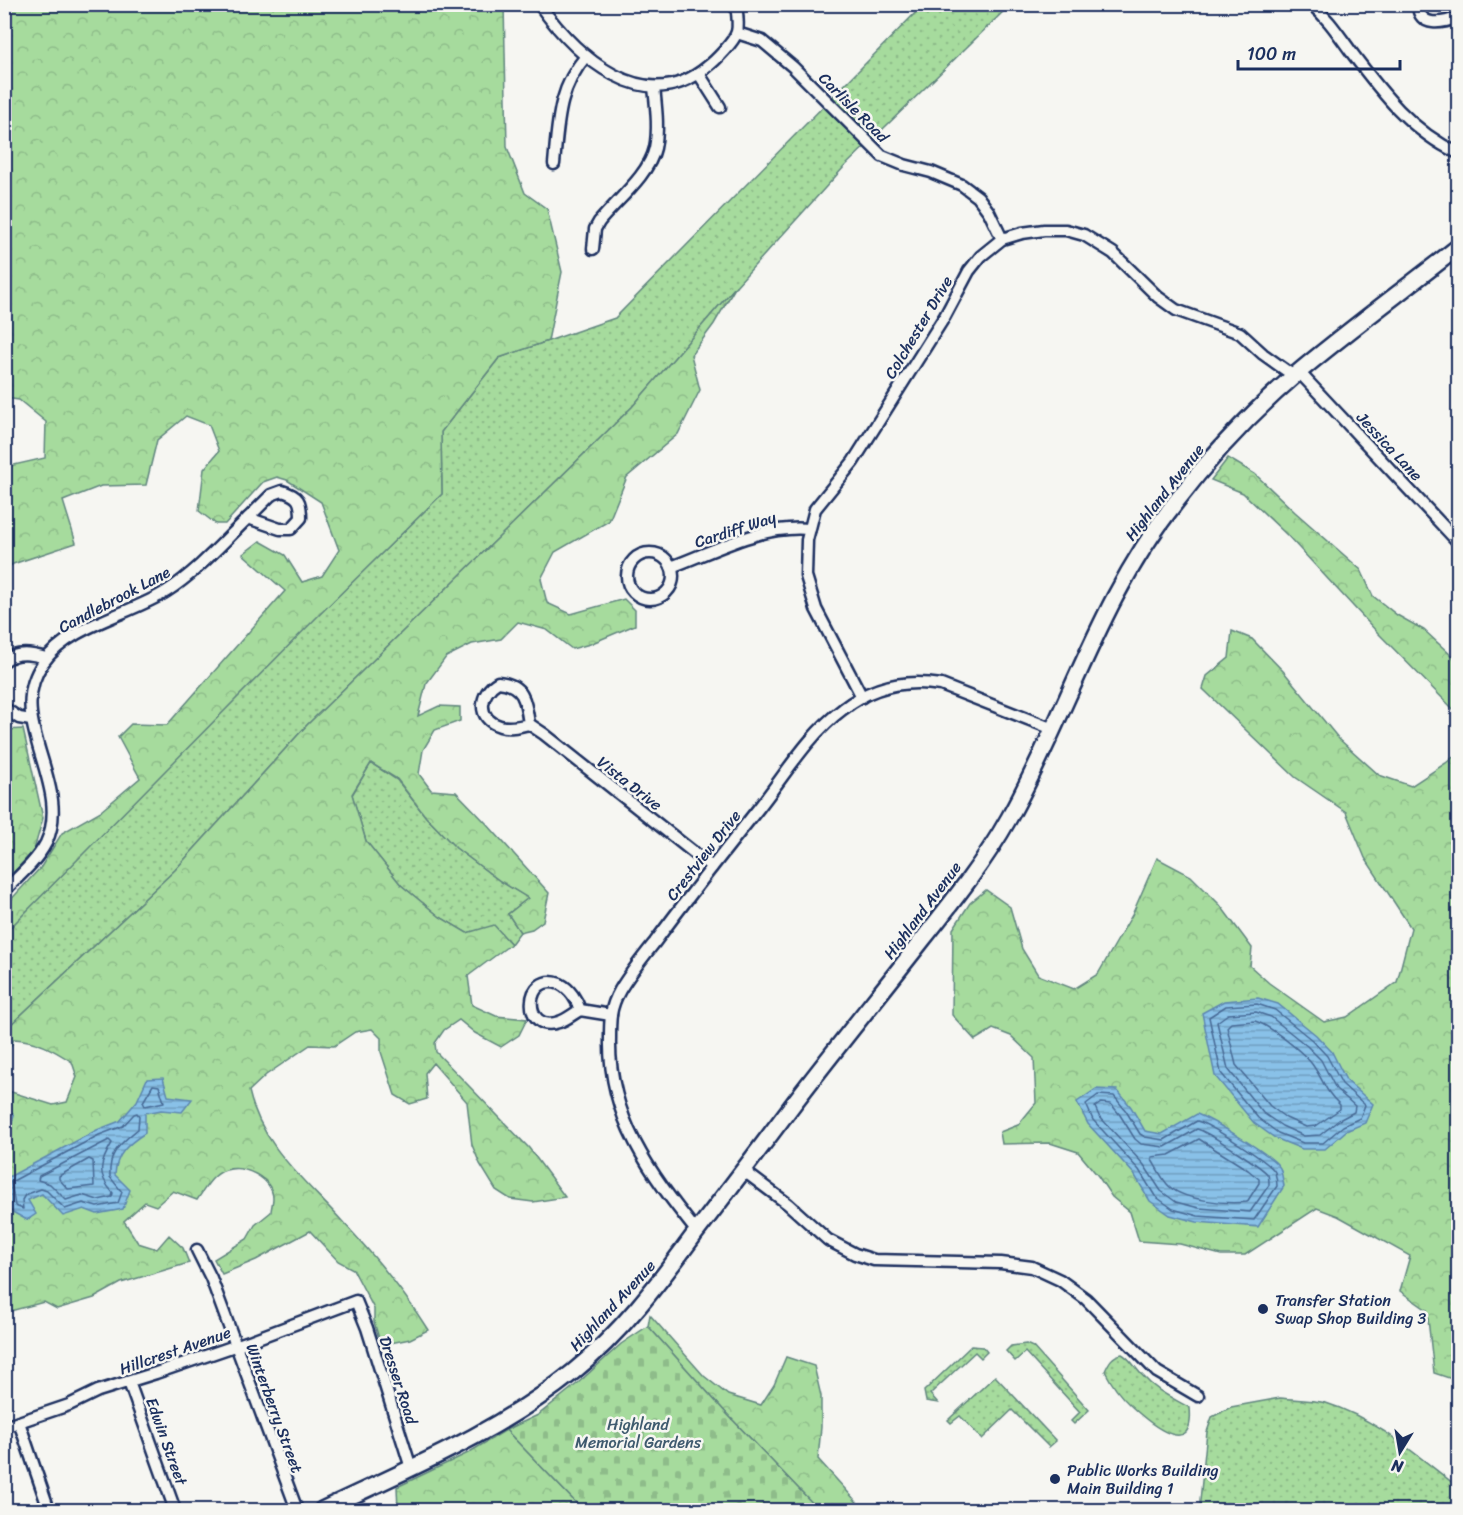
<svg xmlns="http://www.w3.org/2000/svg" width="1463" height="1515" font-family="Sriracha,sans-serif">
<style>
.grass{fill:url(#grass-dots);stroke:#60857e;stroke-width:1.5}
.forest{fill:url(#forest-crowns);stroke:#60857e;stroke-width:1.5}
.cemetery{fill:url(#cemetery-stones);stroke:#60857e;stroke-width:1.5}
.water{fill:url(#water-rules);stroke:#5d87b1;stroke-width:1.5}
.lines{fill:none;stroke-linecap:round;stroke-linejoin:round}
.shore{stroke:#476995;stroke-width:1.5}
.street-casing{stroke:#1b2f5e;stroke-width:15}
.secondary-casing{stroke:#1b2f5e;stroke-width:20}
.street{stroke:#f6f6f2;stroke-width:10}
.secondary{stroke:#f6f6f2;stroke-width:15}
.poi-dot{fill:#1b2f5e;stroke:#f6f6f2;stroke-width:2}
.labels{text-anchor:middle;stroke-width:5;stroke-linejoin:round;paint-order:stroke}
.street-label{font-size:16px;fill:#1b2f5e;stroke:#f6f6f2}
.poi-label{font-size:16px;fill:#1b2f5e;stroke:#f6f6f2;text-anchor:start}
.park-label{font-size:16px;fill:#3e5a6e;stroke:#f6f6f2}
</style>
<defs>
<pattern id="grass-dots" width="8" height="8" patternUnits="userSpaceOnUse" patternTransform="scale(1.5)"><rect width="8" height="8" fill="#a6db9d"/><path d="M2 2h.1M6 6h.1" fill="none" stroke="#8ebc8a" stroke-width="1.8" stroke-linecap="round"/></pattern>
<pattern id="forest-crowns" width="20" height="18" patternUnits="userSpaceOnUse" patternTransform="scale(1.5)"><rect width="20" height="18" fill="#a6db9d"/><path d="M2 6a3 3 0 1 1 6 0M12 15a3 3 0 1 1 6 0" fill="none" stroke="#8ebc8a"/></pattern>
<pattern id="cemetery-stones" width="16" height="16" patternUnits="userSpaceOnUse" patternTransform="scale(1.5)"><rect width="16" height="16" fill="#a6db9d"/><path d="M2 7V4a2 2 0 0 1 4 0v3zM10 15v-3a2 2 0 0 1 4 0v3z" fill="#8ebc8a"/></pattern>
<pattern id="water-rules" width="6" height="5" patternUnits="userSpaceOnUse" patternTransform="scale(1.5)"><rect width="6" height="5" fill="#89c1e8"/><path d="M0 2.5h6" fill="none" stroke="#6f9dbf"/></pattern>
</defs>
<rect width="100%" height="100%" fill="#f6f6f2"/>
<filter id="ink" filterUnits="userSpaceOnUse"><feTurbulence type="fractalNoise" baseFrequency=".0167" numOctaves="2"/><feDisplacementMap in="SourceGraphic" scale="12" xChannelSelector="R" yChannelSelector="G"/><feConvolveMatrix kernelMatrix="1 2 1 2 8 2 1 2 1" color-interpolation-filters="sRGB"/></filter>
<g filter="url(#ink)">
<!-- grass -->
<g class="grass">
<path d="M923 5H1010L844 167 736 286 632 407 307 725 175 870 5 1030V933L288 645 442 494 441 432 499 358 615 318Z"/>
<path d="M371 763 397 780 426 817 456 848 500 881 529 898 508 914 520 932 511 944 494 926 467 933 440 917 401 885 366 841 352 795Z"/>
<path d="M1026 1344 1033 1347 1089 1410 1074 1424 1071 1421 1080 1412 1025 1352 1015 1361 1006 1351 1011 1346Z"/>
<path d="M971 1346 983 1347 987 1352 981 1358 975 1352 930 1394 938 1403 926 1401 924 1391Z"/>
<path d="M1122 1354C1131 1359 1135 1368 1142 1375 1157 1392 1171 1397 1190 1408 1195 1462 1148 1422 1130 1405 1120 1396 1111 1383 1105 1371 1109 1362 1112 1356 1122 1354Z"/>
<path d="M995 1376 1056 1441 1049 1447 1012 1410 982 1439 960 1416 951 1423 948 1420Z"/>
<path d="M1280 1398C1295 1400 1312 1399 1326 1403 1377 1419 1416 1455 1458 1487V1510H1201L1200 1501 1207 1432 1212 1417 1231 1407Z"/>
</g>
<!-- forest -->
<g class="forest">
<path d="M5 4 504 5 507 147 525 193 547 209 562 272 548 341 499 358 441 432 442 494 317 617 5 933V906L41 867 62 833 101 811 140 778 118 737 131 724 167 725 285 591 243 554 260 541 285 555 302 582 322 576 339 550 321 502 287 480 277 477 263 482 225 524H216L199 511 204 469 219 451 209 425 186 416 157 440 146 485 101 486 63 501 76 543 13 564 5 570V467L45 458 46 422 19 400 5 398Z"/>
<path d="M736 286 714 324 691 355 700 390 678 434 627 477 609 521 555 552 541 579 547 603 571 614 624 599 635 610V625L590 644 572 649 547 630 518 622 501 639 472 644 446 657 426 684 418 716 439 706 460 707V721L435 730 423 750 419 774 431 790 456 792 486 823 549 893 543 921 532 929 520 932 508 914 528 898 500 881 456 848 426 817 397 779 371 763 352 794 366 841 401 885 440 917 467 933 494 925 511 944 468 976 472 1005 496 1016 527 1019 519 1035 501 1047 475 1033 459 1020 444 1030 435 1043 436 1052 529 1148 565 1197 533 1202 510 1199 496 1190 480 1164 472 1145 467 1102 433 1063 425 1073 427 1099 410 1104 395 1095 381 1052V1038L372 1029 355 1032 334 1046 310 1045 266 1075 249 1091C262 1147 305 1180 342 1221 374 1255 403 1290 428 1330L410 1339 381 1345 374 1322V1309L353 1269 338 1261 310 1231 256 1260 222 1274 214 1259 247 1239 255 1225 271 1212C271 1208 273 1203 273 1198 272 1178 244 1164 226 1170 212 1174 205 1189 197 1200L173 1191 156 1206 145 1202 124 1221 138 1243 157 1249 169 1235 183 1248 189 1263 121 1283 94 1298 57 1309 44 1302 7 1312 4 1307 5 1090 53 1105 67 1102 77 1077 72 1062C54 1050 36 1040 14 1039L5 1059V1030L175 870 307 725 632 407Z"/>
<path d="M1228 458 1255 474 1295 512 1361 570 1373 596 1397 615 1424 630 1453 657 1458 665V714L1378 633 1288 536 1243 493 1211 480Z"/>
<path d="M1232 631 1252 639 1284 672 1339 739 1379 775 1411 786 1446 763 1458 753V1381L1434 1373 1427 1310 1400 1291 1410 1256 1338 1216 1317 1208 1245 1255H1221L1180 1244 1139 1241 1130 1212 1112 1197 1098 1176 1078 1152 1050 1143 1002 1144 1000 1132 1018 1125 1036 1103 1034 1058 1011 1036 993 1029 975 1040 952 1015 953 929 970 903 986 890 1010 907 1022 949 1038 975 1074 989 1098 974 1132 915 1157 858 1191 876 1220 905 1252 948 1250 966 1269 983 1324 1022 1347 1017 1397 982 1411 928 1365 858 1346 812 1295 777 1203 689 1207 676 1229 658Z"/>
<path d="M23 729 43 818 34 850 5 882V730Z"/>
<path d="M650 1315 704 1376 728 1395 761 1405 774 1385 786 1357 814 1366 821 1396V1427L818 1459 864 1510H819L727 1414 648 1326Z"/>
<path d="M506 1430 583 1510H398L397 1487 468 1453Z"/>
</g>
<!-- cemetery -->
<path class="cemetery" d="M648 1326 727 1414 819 1510H583L506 1430 538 1415 578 1383 621 1344Z"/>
<!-- water -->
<g class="water">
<path d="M1258 998 1278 1004 1316 1035 1332 1052 1346 1080 1373 1104 1365 1123 1346 1131 1325 1149H1302L1275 1138 1254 1123 1215 1076 1202 1013 1224 1001Z"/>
<path d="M163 1078 168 1096 192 1099 182 1112 161 1110 145 1113V1133C128 1144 116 1154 115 1175L130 1190 123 1209 97 1214 84 1209 63 1216 42 1194 28 1200 36 1214 27 1220 9 1210 8 1192 5 1187V1179L97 1130 120 1121 137 1101 147 1079Z"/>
<path d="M1096 1089 1117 1090 1131 1107 1145 1131 1162 1134 1197 1114C1212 1120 1273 1155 1280 1168 1282 1173 1283 1181 1284 1186L1258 1227 1197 1222 1170 1215 1150 1201 1134 1174 1088 1124 1077 1102Z"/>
<path d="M5 1108 14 1115 9 1133 5 1140Z"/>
</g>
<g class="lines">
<!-- shore -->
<g class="shore">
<path d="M1257 1004 1275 1010 1312 1040 1327 1056 1342 1084 1365 1105 1360 1118 1343 1126 1323 1143H1303L1278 1133 1258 1118 1221 1073 1209 1017 1226 1006Z"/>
<path d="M1256 1012 1271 1017 1307 1046 1321 1060 1336 1089 1355 1106 1354 1112 1339 1120 1320 1135 1304 1136 1282 1126 1263 1113 1228 1069 1217 1022 1228 1014Z"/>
<path d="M1255 1021C1269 1025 1306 1054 1314 1067 1325 1083 1324 1090 1340 1105V1109L1316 1126 1306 1127 1286 1118 1270 1106 1236 1065 1227 1027 1231 1023Z"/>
<path d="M153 1085 159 1086 164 1102 145 1106 143 1102Z"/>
<path d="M1098 1095 1114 1096 1126 1111 1140 1134 1145 1137 1164 1140 1197 1121C1209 1124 1270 1162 1275 1172 1276 1176 1277 1182 1277 1186L1254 1220 1198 1216 1173 1209 1155 1196 1139 1170 1093 1120 1086 1104Z"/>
<path d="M1101 1103 1111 1104 1120 1115 1135 1139 1141 1144 1165 1147 1197 1129C1206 1131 1263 1167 1268 1175 1269 1178 1269 1183 1269 1185L1250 1212 1199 1208 1176 1202 1161 1191 1144 1165 1099 1116 1095 1107Z"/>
<path d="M137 1113 139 1116 138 1129C121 1143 108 1152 110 1177L122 1192 118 1203 97 1207 83 1203 65 1209 47 1191 41 1189 25 1195 22 1200 23 1209 15 1206 11 1182 99 1135 123 1126 134 1114Z"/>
<path d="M1199 1139 1248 1170 1259 1179V1183L1247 1202C1226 1204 1181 1201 1167 1184 1161 1177 1157 1168 1152 1160V1157L1169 1155Z"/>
<path d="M109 1140 112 1143C100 1163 96 1174 113 1193L112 1197 98 1200 82 1195 66 1200 50 1184 38 1180 39 1176Z"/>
<path d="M89 1159 93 1161 94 1186 68 1189 59 1179V1176Z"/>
</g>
<!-- street casing -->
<g class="street-casing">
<g id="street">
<path d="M539 4C576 56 644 119 707 67 715 61 734 42 737 32 739 25 737 12 736 4"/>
<path d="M1311 4C1329 19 1338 34 1352 53 1382 93 1412 132 1458 153"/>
<path d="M1418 4C1418 29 1444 23 1458 17"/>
<path d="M737 33 762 41 793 67 882 156 904 165 931 172 962 185 978 197 989 212 1002 239"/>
<path d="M699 74 720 107"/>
<path d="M554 164C558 122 558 89 586 56"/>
<path d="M593 249 595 229 599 222C616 201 649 175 655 148 659 128 656 107 654 87"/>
<path d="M1299 372 1458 542"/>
<path d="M282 491C299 496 301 501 301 518L291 529H280L248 518 271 495Z"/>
<circle cx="650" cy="576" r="23"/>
<path d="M671 567C715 551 762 524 810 529"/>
<path d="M4 661C17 651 32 654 46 658"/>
<path d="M498 682C524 684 526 702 529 724 520 726 510 729 500 726 476 719 479 693 498 682Z"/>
<path d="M862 697 816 609 806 576 807 540 815 509 853 462 945 316 969 271 981 256 1002 239 1022 233 1044 230H1066L1084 235 1113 253 1158 297 1176 310 1240 333 1263 354 1294 376"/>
<path d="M4 708 19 718 31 720"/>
<path d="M529 724 544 734 712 867"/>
<path d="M4 891C19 876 36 862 46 843 74 784 3 720 43 663 69 625 130 615 167 591 198 571 222 543 248 518"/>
<path d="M580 1010C577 1000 570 989 560 984 524 970 521 1035 559 1022 566 1020 573 1014 580 1010L611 1015"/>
<path d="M744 1171 788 1204 828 1240 855 1254 874 1260 1001 1263 1032 1267 1060 1280 1086 1299 1157 1372 1198 1396"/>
<path d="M697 1232C650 1173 608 1117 610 1038 610 1031 610 1023 611 1015 612 1007 616 997 620 990 630 973 643 957 655 942 688 897 723 853 758 809 785 775 808 735 843 709 872 686 905 679 941 685L1053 729"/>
<path d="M197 1250 211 1278 297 1510"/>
<path d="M129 1382 175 1510"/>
<path d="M19 1422 49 1510"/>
<path d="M4 1427 69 1405 98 1391 156 1373 252 1340 356 1301 367 1328 411 1468"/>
</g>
</g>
<!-- secondary casing -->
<g class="secondary-casing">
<path id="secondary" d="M322 1510C408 1469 499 1432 573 1372 621 1333 658 1284 694 1235 728 1191 761 1147 794 1103 836 1048 880 994 923 939 954 900 985 861 1009 818 1068 713 1099 599 1175 503 1210 457 1250 414 1294 376 1347 331 1404 290 1458 247"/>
</g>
<!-- street -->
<use href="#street" class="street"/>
<!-- secondary -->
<use href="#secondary" class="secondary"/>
</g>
</g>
<!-- markers -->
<g class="poi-dot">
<circle cx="1263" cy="1309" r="6"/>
<circle cx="1055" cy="1479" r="6"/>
</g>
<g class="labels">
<!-- street labels -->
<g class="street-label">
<text transform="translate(854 107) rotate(45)" y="6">Carlisle Road</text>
<text transform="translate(918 327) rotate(-59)" y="6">Colchester Drive</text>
<text transform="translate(1390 446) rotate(47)" y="6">Jessica Lane</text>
<text transform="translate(1164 492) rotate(-52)" y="6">Highland Avenue</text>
<text transform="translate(735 529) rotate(-18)" y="6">Cardiff Way</text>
<text transform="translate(114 599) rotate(-28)" y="6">Candlebrook Lane</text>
<text transform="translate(630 783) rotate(38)" y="6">Vista Drive</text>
<text transform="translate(703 855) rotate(-52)" y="6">Crestview Drive</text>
<text transform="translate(922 910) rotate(-53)" y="6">Highland Avenue</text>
<text transform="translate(612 1305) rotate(-47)" y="6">Highland Avenue</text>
<text transform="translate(175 1350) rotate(-19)" y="6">Hillcrest Avenue</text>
<text transform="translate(399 1380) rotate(72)" y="6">Dresser Road</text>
<text transform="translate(275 1408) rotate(70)" y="6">Winterberry Street</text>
<text transform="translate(167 1441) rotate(70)" y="6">Edwin Street</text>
</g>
<!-- poi labels -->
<g class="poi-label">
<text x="1275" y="1306">Transfer Station<tspan x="1275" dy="18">Swap Shop Building 3</tspan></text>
<text x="1067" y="1476">Public Works Building<tspan x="1067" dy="18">Main Building 1</tspan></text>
</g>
<!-- park labels -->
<g class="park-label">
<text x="638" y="1430">Highland<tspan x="638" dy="18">Memorial Gardens</tspan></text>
</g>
</g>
<!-- margin -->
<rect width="1463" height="1515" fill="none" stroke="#f6f6f2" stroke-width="24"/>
<rect x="12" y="12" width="1439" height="1491" fill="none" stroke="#1b2f5e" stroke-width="2" filter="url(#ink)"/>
<!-- north arrow -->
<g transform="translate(1400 1452) rotate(191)" stroke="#f6f6f2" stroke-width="4.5" paint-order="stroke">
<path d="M0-4.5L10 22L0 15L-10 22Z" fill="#1b2f5e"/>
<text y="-9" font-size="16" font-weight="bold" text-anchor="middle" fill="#1b2f5e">N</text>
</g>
<!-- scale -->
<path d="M1238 60v9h162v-9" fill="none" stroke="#1b2f5e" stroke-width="3"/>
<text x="1247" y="60" font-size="18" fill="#1b2f5e" stroke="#f6f6f2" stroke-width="4.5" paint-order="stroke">100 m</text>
</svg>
